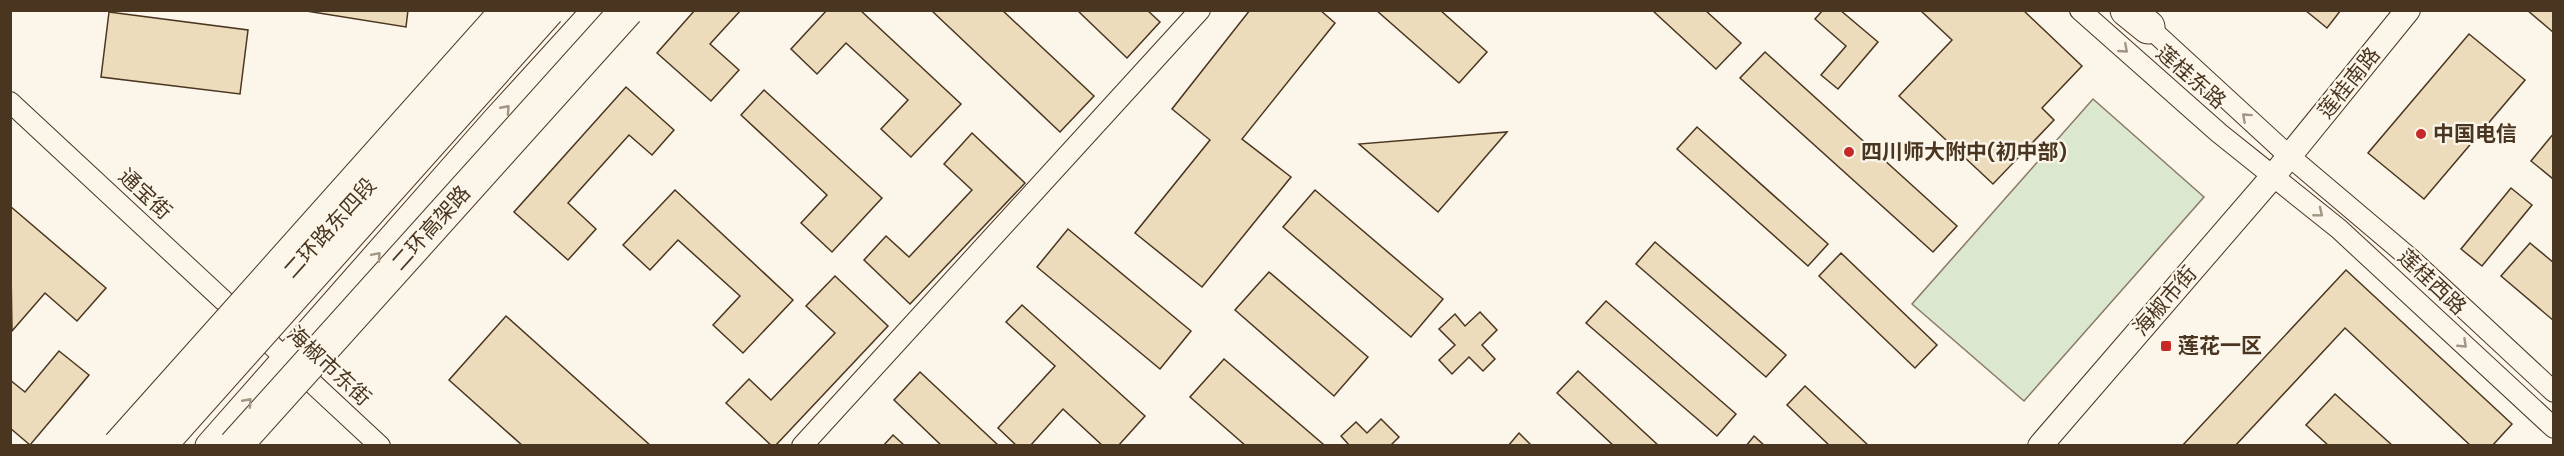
<svg xmlns="http://www.w3.org/2000/svg" width="2564" height="456" font-family="'DM Sans','Noto Sans SC',sans-serif">
<style>
.green{fill:#dce7d0;stroke:#887966;stroke-width:1.5}
.building{fill:#ecdcbc;stroke:#4a3520;stroke-width:1.5}
.lines{fill:none;stroke-linecap:round;stroke-linejoin:round}
.minor-casing{stroke:#4a3520;stroke-width:22}
.tertiary-casing{stroke:#4a3520;stroke-width:26}
.secondary-casing{stroke:#4a3520;stroke-width:29}
.trunk-casing{stroke:#4a3520;stroke-width:35}
.minor{stroke:#fbf6e9;stroke-width:20}
.tertiary{stroke:#fbf6e9;stroke-width:24}
.secondary{stroke:#fbf6e9;stroke-width:27}
.trunk{stroke:#fbf6e9;stroke-width:33}
.trunk-bridge-casing{stroke:#4a3520;stroke-width:35;stroke-linecap:butt}
.trunk-bridge{stroke:#fbf6e9;stroke-width:33}
.oneway{stroke:#a29684}
.poi-dot{fill:#c62828;stroke:#fbf6e9;stroke-width:2}
.labels{text-anchor:middle;stroke-width:4.5;stroke-linejoin:round;paint-order:stroke}
.street-label{font-size:21px;fill:#4a3520;stroke:#fbf6e9}
.poi-label{font-size:21px;font-weight:bold;fill:#4a3520;stroke:#fbf6e9;text-anchor:start}
</style>
<rect width="100%" height="100%" fill="#fbf6e9"/>
<!-- green -->
<path class="green" d="M2093 99 2204 197 2024 401 1912 304Z"/>
<!-- building -->
<g class="building">
<path d="M300 10H408L406 27Z"/>
<path d="M695 10H741L710 44 739 70 711 101 657 53Z"/>
<path d="M827 10H860L961 104 911 157 881 129 908 100 846 43 817 74 791 49Z"/>
<path d="M931 10H1002L1094 96 1060 132Z"/>
<path d="M1077 10H1147L1160 22 1127 58Z"/>
<path d="M1250 10H1320L1335 23 1242 139 1291 177 1202 287 1135 233 1210 140 1172 109Z"/>
<path d="M1376 10H1440L1487 52 1459 83Z"/>
<path d="M1652 10H1705L1741 43 1716 69Z"/>
<path d="M1823 10H1840L1878 42 1838 89 1821 75 1846 46 1815 19Z"/>
<path d="M1920 10H2023L2082 66 2042 108 2054 120 1993 184 1899 96 1952 40Z"/>
<path d="M2305 10H2341L2327 28Z"/>
<path d="M2527 10H2554V33Z"/>
<path d="M109 12 248 30 240 94 101 77Z"/>
<path d="M2469 34 2525 80 2424 199 2368 153Z"/>
<path d="M1765 52 1957 226 1933 252 1740 78Z"/>
<path d="M626 87 674 130 652 155 629 135 568 203 596 229 568 260 514 212Z"/>
<path d="M764 90 882 198 832 252 801 223 827 195 741 115Z"/>
<path d="M1697 127 1828 244 1808 266 1677 149Z"/>
<path d="M1507 132 1438 212 1359 144Z"/>
<path d="M972 133 1025 183 910 304 864 260 886 236 909 257 972 190 944 164Z"/>
<path d="M2554 133V177L2552 178 2531 161Z"/>
<path d="M2511 188 2532 205 2482 266 2461 249Z"/>
<path d="M675 190 793 300 743 353 713 325 740 296 678 240 650 270 623 245Z"/>
<path d="M1315 190 1443 299 1411 337 1283 227Z"/>
<path d="M10 206 106 288 77 321 45 293 12 331Z"/>
<path d="M1068 229 1191 331 1160 369 1037 267Z"/>
<path d="M1655 242 1786 355 1766 377 1636 264Z"/>
<path d="M2530 243 2554 263V321L2501 276Z"/>
<path d="M1841 253 1937 345 1915 368 1819 276Z"/>
<path d="M2346 270 2512 424 2492 446H2471L2345 328 2235 446H2182Z"/>
<path d="M1269 272 1368 357 1334 396 1235 310Z"/>
<path d="M835 276 888 326 775 446H772L726 403 749 379 771 400 835 333 806 306Z"/>
<path d="M1606 301 1736 414 1717 436 1586 323Z"/>
<path d="M1022 305 1145 416 1118 446H1103L1063 409 1030 446H1017L998 428 1055 366 1006 322Z"/>
<path d="M1480 312 1497 330 1482 345 1495 359 1483 371 1469 357 1452 374 1439 360 1455 345 1439 329 1455 314 1465 326Z"/>
<path d="M506 316 651 446H523L449 380Z"/>
<path d="M59 351 89 375 30 445 10 428V380L25 392Z"/>
<path d="M1224 359 1323 444 1321 446H1246L1190 397Z"/>
<path d="M1578 371 1659 446H1614L1557 393Z"/>
<path d="M920 372 999 446H942L894 400Z"/>
<path d="M1805 386 1869 446H1830L1787 405Z"/>
<path d="M2335 394 2393 446H2329L2306 425Z"/>
<path d="M1381 419 1399 437 1390 446H1350L1341 436 1356 422 1367 433Z"/>
<path d="M1519 433 1532 446H1508Z"/>
<path d="M893 435 905 446H883Z"/>
<path d="M1754 436 1765 446H1746Z"/>
</g>
<g class="lines">
<!-- minor casing -->
<g class="minor-casing">
<g id="minor">
<path d="M2080 10 2219 133 2339 229 2554 428"/>
<path d="M2141 20 2289 156 2412 260 2554 392"/>
<path d="M10 102 380 446"/>
<path d="M802 446 1200 10"/>
</g>
</g>
<!-- tertiary casing -->
<g class="tertiary-casing">
<path id="tertiary" d="M2040 446 2274 175 2408 10"/>
</g>
<!-- secondary casing -->
<g class="secondary-casing">
<path id="secondary" d="M209 446 495 121 596 10"/>
</g>
<!-- trunk casing -->
<g class="trunk-casing">
<path id="trunk" d="M2127 10 2148 27"/>
</g>
<!-- minor -->
<use href="#minor" class="minor"/>
<!-- tertiary -->
<use href="#tertiary" class="tertiary"/>
<!-- secondary -->
<use href="#secondary" class="secondary"/>
<!-- trunk -->
<use href="#trunk" class="trunk"/>
<!-- trunk-bridge casing -->
<g class="trunk-bridge-casing">
<g id="trunk-bridge">
<path d="M119 446 508 10"/>
<path d="M159 446 548 10"/>
<path d="M235 446 627 10"/>
</g>
</g>
<!-- trunk-bridge -->
<use href="#trunk-bridge" class="trunk-bridge"/>
</g>
<!-- one-way arrows -->
<defs><path id="oneway-chevron" d="M-2-3.5L2.5 0L-2 3.5" fill="none" stroke-width="1.6" stroke-linecap="round" stroke-linejoin="round" transform="scale(1.5)"/></defs>
<g class="oneway">
<use href="#oneway-chevron" transform="translate(2124 49) rotate(41)"/>
<use href="#oneway-chevron" transform="translate(506 109) rotate(-48)"/>
<use href="#oneway-chevron" transform="translate(2246 117) rotate(-138)"/>
<use href="#oneway-chevron" transform="translate(2319 213) rotate(39)"/>
<use href="#oneway-chevron" transform="translate(377 256) rotate(-49)"/>
<use href="#oneway-chevron" transform="translate(2463 344) rotate(43)"/>
<use href="#oneway-chevron" transform="translate(248 402) rotate(-48)"/>
</g>
<!-- markers -->
<g class="poi-dot">
<circle cx="2421" cy="134" r="6"/>
<circle cx="1849" cy="152" r="6"/>
<rect x="2160" y="340" width="12" height="12" rx="3"/>
</g>
<g class="labels">
<!-- street labels -->
<g class="street-label">
<text transform="translate(2191 77) rotate(41)" y="7">莲桂东路</text>
<text transform="translate(2349 83) rotate(-51)" y="7">莲桂南路</text>
<text transform="translate(145 194) rotate(43)" y="7">通宝街</text>
<text transform="translate(330 228) rotate(-48)" y="7">二环路东四段</text>
<text transform="translate(431 228) rotate(-48)" y="7">二环高架路</text>
<text transform="translate(2432 282) rotate(43)" y="7">莲桂西路</text>
<text transform="translate(2165 301) rotate(-49)" y="7">海椒市街</text>
<text transform="translate(329 366) rotate(43)" y="7">海椒市东街</text>
</g>
<!-- poi labels -->
<g class="poi-label">
<text x="2433" y="141">中国电信</text>
<text x="1861" y="159">四川师大附中(初中部)</text>
<text x="2178" y="353">莲花一区</text>
</g>
</g>
<!-- border -->
<rect width="2564" height="456" fill="none" stroke="#4a3520" stroke-width="24"/>
</svg>
